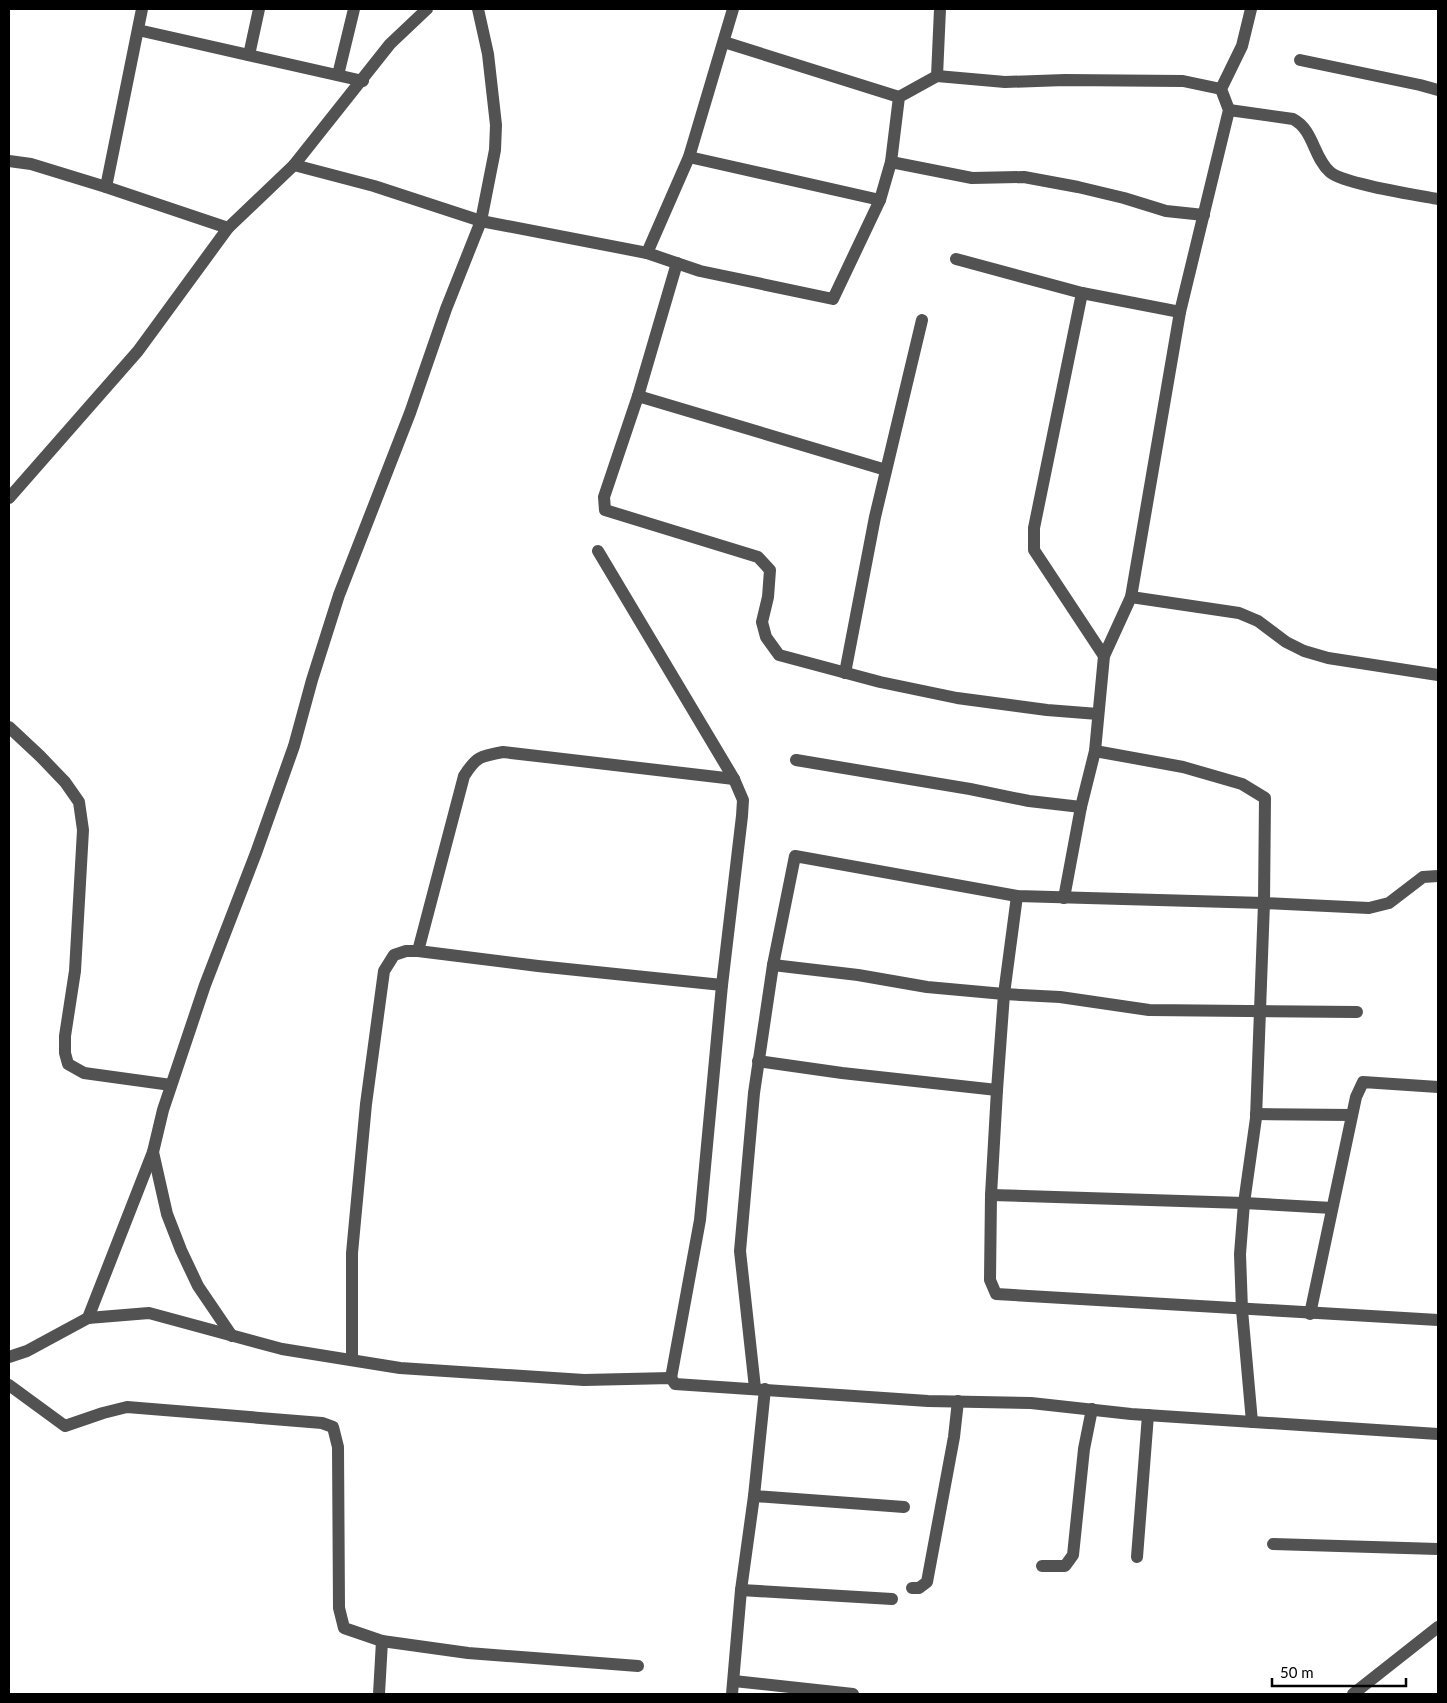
<svg xmlns="http://www.w3.org/2000/svg" width="1447" height="1703" font-family="Lato,sans-serif">
<style>
.lines{fill:none;stroke-linecap:round;stroke-linejoin:round}
.minor{stroke:#525252;stroke-width:12}
</style>
<rect width="100%" height="100%" fill="#fff"/>
<g class="lines">
<!-- minor -->
<g class="minor">
<path d="M138 30 363 81"/>
<path d="M724 42 899 97"/>
<path d="M249 55 259 9"/>
<path d="M1300 60 1420 85 1438 90"/>
<path d="M338 75 354 9"/>
<path d="M937 76 1005 82 1065 80 1183 81 1221 89"/>
<path d="M1229 110 1293 119C1314 130 1313 157 1330 172 1344 184 1416 195 1438 199"/>
<path d="M689 157 880 200"/>
<path d="M9 161 31 164 106 187 228 228 138 351 9 498"/>
<path d="M891 162 972 178 1024 177 1078 187 1124 198 1166 211 1204 215"/>
<path d="M294 165 374 186 481 221 647 253 700 271 833 299 880 200 891 162 899 97 937 76 940 9"/>
<path d="M106 187 142 9"/>
<path d="M228 228 294 165 390 44 427 9"/>
<path d="M647 253 689 157 733 9"/>
<path d="M956 259 1082 293 1180 312"/>
<path d="M677 263 638 396 604 497 605 510 758 557 770 570 768 597 762 622 766 637 779 655 880 682 957 698 1047 710 1098 714"/>
<path d="M1082 293 1034 528V550L1104 656"/>
<path d="M638 396 886 470"/>
<path d="M598 551 734 779 743 800 742 816 722 985"/>
<path d="M1131 597 1239 613 1258 621 1286 642 1304 651 1328 658 1438 675"/>
<path d="M845 673 875 517 922 320"/>
<path d="M9 727 40 756 65 782 79 802 83 830 75 971 65 1036V1053L68 1064 84 1073 171 1085"/>
<path d="M1095 751 1183 767 1242 784 1265 798 1264 903 1256 1118 1244 1203 1240 1254 1242 1310 1252 1422"/>
<path d="M796 760 970 789 1029 801 1081 807"/>
<path d="M1017 896 1004 994 997 1090 991 1195 990 1280 996 1294 1438 1320"/>
<path d="M1064 898 1081 807 1095 751 1104 656 1131 597 1180 312 1229 110 1221 89 1242 46 1251 9"/>
<path d="M418 951 464 776C476 757 480 756 503 752L734 779"/>
<path d="M773 965 858 975 927 987 1004 994 1060 997 1149 1010 1357 1012"/>
<path d="M758 1061 842 1073 997 1090"/>
<path d="M1256 1114 1352 1115"/>
<path d="M991 1195 1244 1203 1332 1208"/>
<path d="M1310 1314 1356 1097 1363 1082 1438 1087"/>
<path d="M88 1318 153 1152"/>
<path d="M232 1336 198 1286 181 1250 167 1214 153 1152 163 1110 205 985 256 853 294 746 312 680 339 595 410 413 446 309 481 221 495 150 496 125 488 54 478 9"/>
<path d="M9 1357 27 1351 88 1318 149 1313 282 1349 400 1368 584 1380 671 1378 675 1384 928 1401 1031 1403 1131 1414 1438 1434"/>
<path d="M352 1360V1253L366 1104 384 971 394 955 406 951H418L538 966 722 985 700 1220 671 1378"/>
<path d="M9 1385 65 1426 103 1413 127 1407 322 1423 333 1427 338 1447 339 1608 344 1628 382 1641 468 1653 638 1666"/>
<path d="M755 1388 740 1251 754 1093 773 965 795 856 1017 896 1264 903 1369 908 1389 903 1423 877 1438 876"/>
<path d="M754 1496 904 1507"/>
<path d="M1273 1544 1438 1549"/>
<path d="M1137 1557 1148 1415"/>
<path d="M1042 1566H1065L1073 1555 1084 1449 1092 1409"/>
<path d="M912 1588H919L927 1582 954 1437 958 1401"/>
<path d="M741 1590 892 1599"/>
<path d="M734 1681 853 1694"/>
<path d="M379 1694 382 1641"/>
<path d="M732 1694 741 1590 754 1496 765 1389"/>
<path d="M1353 1694 1438 1627"/>
</g>
</g>
<!-- border -->
<rect width="1447" height="1703" fill="none" stroke="#000000" stroke-width="20"/>
<!-- scale -->
<path d="M1272 1678v8h134v-8" fill="none" stroke="#000000" stroke-width="2.5"/>
<text x="1280" y="1678" font-size="15" fill="#000000" stroke="#ffffff" stroke-width="4" paint-order="stroke">50 m</text>
</svg>
